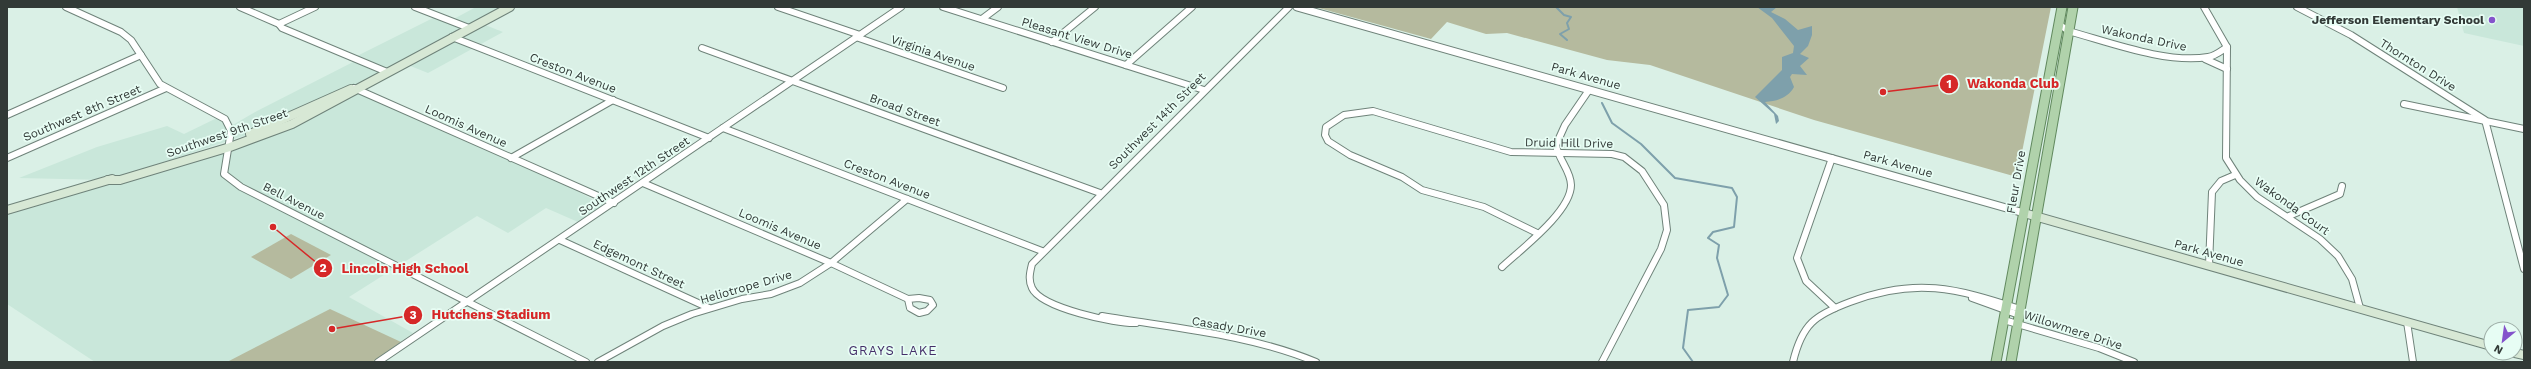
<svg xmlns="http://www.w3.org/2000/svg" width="2531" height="369" font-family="'Work Sans',sans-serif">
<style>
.built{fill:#c9e7da}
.green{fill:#b5ba9e}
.water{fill:#7ea0ab}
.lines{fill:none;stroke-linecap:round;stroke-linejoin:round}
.stream{stroke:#7ea0ab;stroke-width:2}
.minor-casing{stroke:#6f837a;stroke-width:8}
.tertiary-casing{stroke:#6f837a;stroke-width:9}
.secondary-casing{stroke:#6f837a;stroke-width:10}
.primary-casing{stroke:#61895e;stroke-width:11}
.minor{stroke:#fff;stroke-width:6}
.tertiary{stroke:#fff;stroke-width:7}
.secondary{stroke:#d7e8d5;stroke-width:8}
.primary{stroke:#b0d2ab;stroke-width:9}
.poi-dot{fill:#8453cb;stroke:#e7fdf4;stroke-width:1.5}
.labels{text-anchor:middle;stroke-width:3.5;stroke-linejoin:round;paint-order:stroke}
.poi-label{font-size:12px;font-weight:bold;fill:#323a37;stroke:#e7fdf4;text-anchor:end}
.street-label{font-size:12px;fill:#323a37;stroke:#e7fdf4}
.neighbourhood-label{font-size:13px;letter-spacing:1px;fill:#452e69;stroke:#e7fdf4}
.leader{fill:none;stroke:#d62828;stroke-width:1.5}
.callout-dot{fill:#d62828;stroke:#e7fdf4;stroke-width:1.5}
.mark-label{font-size:12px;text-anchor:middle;font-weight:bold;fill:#fff}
.callout-label{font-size:13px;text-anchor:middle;font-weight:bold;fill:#d62828;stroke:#e7fdf4;stroke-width:3.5;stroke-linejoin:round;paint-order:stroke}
</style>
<rect width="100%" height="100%" fill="#daf0e6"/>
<!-- built -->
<g class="built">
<path d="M476 7H510L480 23 503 32 428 73 403 63 258 131 118 177 230 147 358 91 536 169 603 205 578 222 546 208 508 233 477 216 349 297 413 333 372 362H95L7 304V210L106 180 19 178 97 147 167 126 184 134 221 116 231 126 257 111 357 60 353 58 437 16 450 21Z"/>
<path d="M2457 7H2524V46L2464 33Z"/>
</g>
<!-- green -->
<g class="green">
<path d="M1315 7H2051L2017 177 1814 120 1650 65 1607 60 1507 33 1486 34 1447 22 1431 39Z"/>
<path d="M291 234 331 255 291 279 251 257Z"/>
<path d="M330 309 401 342 372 362H227Z"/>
</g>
<!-- water -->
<path class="water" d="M1757 7H1777L1771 12 1785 19 1798 30 1812 26V35L1808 46 1800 54 1809 58 1800 66 1807 75 1792 74 1790 77 1794 87C1788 98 1777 101 1765 102L1778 116 1779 121 1776 124 1774 114 1755 97 1782 70V57L1793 53 1794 46 1772 18Z"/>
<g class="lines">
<!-- stream -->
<g class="stream">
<path d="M1556 7 1564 15 1571 17 1567 23 1569 29 1560 34 1567 40"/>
<path d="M1602 103 1612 123 1641 144 1675 178 1732 188 1737 197 1734 227 1713 232 1708 238 1719 245 1717 258 1728 295 1719 307 1688 310 1683 348 1693 362"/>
</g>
<!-- minor casing -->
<g class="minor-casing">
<g id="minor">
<path d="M66 7 121 32 131 40 160 84 225 119 231 131 224 174 241 187 586 362"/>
<path d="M240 7 279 24 282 28 387 72"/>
<path d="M415 7 469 28"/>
<path d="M778 7 860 35"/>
<path d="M943 7 1204 90"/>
<path d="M2297 7 2351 35 2485 120 2524 269"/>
<path d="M982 19 998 7"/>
<path d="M279 24 315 7"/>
<path d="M2059 24 2068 31C2109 42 2166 64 2208 57 2215 56 2221 51 2227 47L2204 7"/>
<path d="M452 37 709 138"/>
<path d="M856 37 1003 88"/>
<path d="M1052 42 1095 7"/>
<path d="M2227 47 2226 158 2240 180 2257 197 2320 239 2338 256 2352 279 2360 308"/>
<path d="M702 48 1100 193"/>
<path d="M2205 59 2227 69"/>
<path d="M1126 65 1192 7"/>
<path d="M354 88 614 203"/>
<path d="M2404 104 2524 129"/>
<path d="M7 115 141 55"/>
<path d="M723 128 1042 251"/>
<path d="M7 158 166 88"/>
<path d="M511 158 613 100"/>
<path d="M1832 158 1797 258 1806 281 1835 308"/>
<path d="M643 183 831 263 908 299"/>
<path d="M2289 216 2340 194 2342 186"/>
<path d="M1537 233 1484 207 1422 190 1402 177 1350 155 1328 141 1325 135 1326 127 1344 115 1373 111 1511 152 1612 154 1624 157 1642 171 1664 205 1667 230 1661 249 1602 362"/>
<path d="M560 240 709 308"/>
<path d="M2209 265 2212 192 2221 181 2235 175"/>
<path d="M1502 267C1520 250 1571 212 1571 185 1571 171 1558 159 1556 145L1565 125 1589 90"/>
<path d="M919 298 930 300 933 305 927 311 919 313 910 308 908 299Z"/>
<path d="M1972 298 2019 315"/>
<path d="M1102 316C1173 328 1249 334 1316 362"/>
<path d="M2004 320 2099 348 2134 362"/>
<path d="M2407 322 2413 362"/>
<path d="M1136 323C1116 324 1041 308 1032 288 1028 280 1030 272 1032 264L1289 7"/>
<path d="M378 362 901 7"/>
<path d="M598 362 663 326 692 314 742 299 771 294 800 283 831 263 907 199"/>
<path d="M1793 362C1802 324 1815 315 1850 302 1915 277 1956 288 2020 309"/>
</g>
</g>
<!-- tertiary casing -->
<g class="tertiary-casing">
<path id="tertiary" d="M1297 7 2024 213"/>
</g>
<!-- secondary casing -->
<g class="secondary-casing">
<g id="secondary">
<path d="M250 134 351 89"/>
<path d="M108 180H120L230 147 292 124 510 7"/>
<path d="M7 210 112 179"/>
<path d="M2024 213 2491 346"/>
<path d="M2515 353 2524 355"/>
</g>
</g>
<!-- primary casing -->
<g class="primary-casing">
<g id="primary">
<path d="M1996 362 2062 7"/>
<path d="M2011 362 2073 7"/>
</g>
</g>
<!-- minor -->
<use href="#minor" class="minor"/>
<!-- tertiary -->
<use href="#tertiary" class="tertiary"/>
<!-- secondary -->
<use href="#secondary" class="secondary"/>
<!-- primary -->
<use href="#primary" class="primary"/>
</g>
<!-- markers -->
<circle class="poi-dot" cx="2492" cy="20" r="4"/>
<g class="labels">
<!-- poi labels -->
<g class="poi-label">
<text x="2484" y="24">Jefferson Elementary School</text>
</g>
<!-- street labels -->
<g class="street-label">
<text transform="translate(1077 38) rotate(17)" y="4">Pleasant View Drive</text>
<text transform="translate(2144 38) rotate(12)" y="4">Wakonda Drive</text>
<text transform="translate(933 53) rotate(19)" y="4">Virginia Avenue</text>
<text transform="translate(2418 65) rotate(32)" y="4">Thornton Drive</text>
<text transform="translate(573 73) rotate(21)" y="4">Creston Avenue</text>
<text transform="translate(1586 76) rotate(16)" y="4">Park Avenue</text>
<text transform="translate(905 110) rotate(20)" y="4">Broad Street</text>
<text transform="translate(82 113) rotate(-23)" y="4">Southwest 8th Street</text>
<text transform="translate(1157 121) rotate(-45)" y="4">Southwest 14th Street</text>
<text transform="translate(466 126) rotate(24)" y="4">Loomis Avenue</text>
<text transform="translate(227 133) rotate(-19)" y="4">Southwest 9th Street</text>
<text transform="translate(1569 143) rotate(1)" y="4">Druid Hill Drive</text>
<text transform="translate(1898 164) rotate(16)" y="4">Park Avenue</text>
<text transform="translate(634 176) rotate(-34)" y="4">Southwest 12th Street</text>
<text transform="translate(887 179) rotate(21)" y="4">Creston Avenue</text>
<text transform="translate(2016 182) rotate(-80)" y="4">Fleur Drive</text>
<text transform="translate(294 201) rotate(27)" y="4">Bell Avenue</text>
<text transform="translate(2292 206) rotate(36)" y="4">Wakonda Court</text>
<text transform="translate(780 229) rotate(23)" y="4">Loomis Avenue</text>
<text transform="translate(2209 253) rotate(16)" y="4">Park Avenue</text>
<text transform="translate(639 264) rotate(25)" y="4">Edgemont Street</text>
<text transform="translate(746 287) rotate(-16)" y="4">Heliotrope Drive</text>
<text transform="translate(1229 327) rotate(10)" y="4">Casady Drive</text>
<text transform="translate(2073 330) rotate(18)" y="4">Willowmere Drive</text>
</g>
<!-- neighbourhood labels -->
<g class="neighbourhood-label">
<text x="893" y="355">GRAYS LAKE</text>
</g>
</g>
<!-- callouts -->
<path class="leader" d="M1883 92L1949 84M273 227L323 268M332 329L413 315"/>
<g class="callout-dot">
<circle cx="1883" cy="92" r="4"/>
<circle cx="273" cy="227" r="4"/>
<circle cx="332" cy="329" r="4"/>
<circle cx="1949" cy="84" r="10"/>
<circle cx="323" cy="268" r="10"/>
<circle cx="413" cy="315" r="10"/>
</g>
<g class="mark-label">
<text x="1949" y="88">1</text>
<text x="323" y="272">2</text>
<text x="413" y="319">3</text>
</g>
<g class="callout-label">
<text x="2013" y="88">Wakonda Club</text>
<text x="405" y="273">Lincoln High School</text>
<text x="491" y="319">Hutchens Stadium</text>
</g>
<!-- border -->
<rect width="2531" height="369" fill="none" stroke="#323a37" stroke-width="16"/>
<!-- north arrow -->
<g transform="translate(2503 341) rotate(209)"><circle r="19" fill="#e7fdf4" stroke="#9fafa8"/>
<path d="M0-3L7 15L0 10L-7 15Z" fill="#8453cb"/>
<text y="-6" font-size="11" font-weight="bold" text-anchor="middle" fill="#323a37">N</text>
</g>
</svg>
